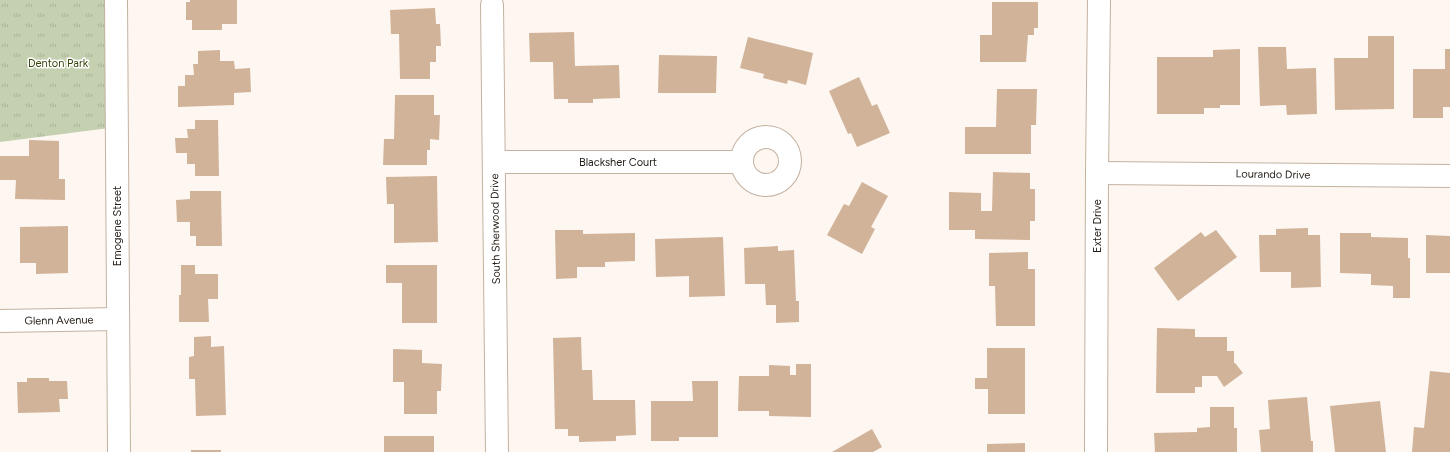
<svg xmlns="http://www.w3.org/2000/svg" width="1450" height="452" font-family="Figtree,sans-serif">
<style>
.park{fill:url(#park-tufts)}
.building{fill:#d1b399}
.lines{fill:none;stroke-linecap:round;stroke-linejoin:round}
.minor-casing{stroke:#c4b2a1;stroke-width:24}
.minor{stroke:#fff;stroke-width:22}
.labels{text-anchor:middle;stroke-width:3;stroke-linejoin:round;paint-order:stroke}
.park-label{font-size:11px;fill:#35430a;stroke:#fff}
.street-label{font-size:11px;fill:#231c16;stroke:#fff}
</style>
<defs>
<pattern id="park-tufts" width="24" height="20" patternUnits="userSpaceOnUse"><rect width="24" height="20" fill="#c5d0b0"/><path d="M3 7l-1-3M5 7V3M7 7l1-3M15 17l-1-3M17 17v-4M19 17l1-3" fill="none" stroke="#a9b297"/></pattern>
</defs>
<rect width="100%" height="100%" fill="#fef6f0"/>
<!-- park -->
<path class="park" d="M0 0H116L117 127 0 142Z"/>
<!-- building -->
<g class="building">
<path d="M190 0H237V24H222V30H192V20H186V2H190Z"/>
<path d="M992 2H1038V28H1034V35H1028L1026 62H980V35H992Z"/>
<path d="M435 8 436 24H440L441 46H436V62H430V79H400L399 34H391L390 10Z"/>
<path d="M574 32 575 66 619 65 620 98 593 99V103H568V99H554L553 62H530L529 33Z"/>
<path d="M1368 36H1394V109L1335 110 1334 58H1368Z"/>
<path d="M748 37 813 53 806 85 788 80 787 84 763 78 764 74 740 68Z"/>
<path d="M1258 47H1286L1287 69 1316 68 1317 114 1287 115 1286 105 1260 106Z"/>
<path d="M1240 49V105H1220V108H1204V114H1157V57H1213V50Z"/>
<path d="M1445 49H1450V107H1443V118H1413V69H1445Z"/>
<path d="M220 50V61H234L235 69 250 68 251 92 234 93V105L178 107V86H185V75H194L193 64H198V51Z"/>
<path d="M659 55 717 56 716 93H658Z"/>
<path d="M859 77 872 106 877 104 890 133 857 147 851 133 848 134 829 91Z"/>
<path d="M997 89H1037L1036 125H1031V154H965V127H996Z"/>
<path d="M395 95H434V115H440L439 140 430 139V150H427V165H383L384 139H394Z"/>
<path d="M195 120H218L219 176H195V164H187V153H176L175 138H188L187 129H195Z"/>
<path d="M29 140 59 141V179H65V200L15 199 16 180H0V156H29Z"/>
<path d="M993 172 1030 173V189H1035V221H1030V240L975 239V230H949V192L981 193V211H992Z"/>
<path d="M437 176 438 242 394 243V204H387L386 177Z"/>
<path d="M862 182 888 196 871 227 875 229 862 254 827 235 844 204 849 206Z"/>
<path d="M190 191H221L222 246H196V236H190V222H177L176 200 190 199Z"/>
<path d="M68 226V273L36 274V263H20V227Z"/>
<path d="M1307 228H1308V235H1320L1321 287 1291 288V272H1260L1259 235H1276V229Z"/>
<path d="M555 230H583V234L635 233V261L605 262V267H577V278L556 279Z"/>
<path d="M1216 230 1237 257 1178 301 1154 268 1201 232 1205 237Z"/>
<path d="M1340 233H1371V237L1408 238V258H1410V298H1393V286L1371 285V274L1340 273Z"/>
<path d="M1426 235 1450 236V273H1426Z"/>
<path d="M723 237 725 296 689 297V276L656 277 655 239Z"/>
<path d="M778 246V251L794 250 796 301H799V322L776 323V305H766L765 284H745L744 248Z"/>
<path d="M1028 252V269H1035V326H996L995 286H989V253Z"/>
<path d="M181 265H195V274H218V299H208L209 322H179V295H181Z"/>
<path d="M386 265H437V323H402V283H386Z"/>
<path d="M1157 328 1195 329V337H1227V351H1234V363H1235L1243 373 1224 387 1217 376H1202V387H1195V393H1156Z"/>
<path d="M211 336V347L224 346 226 415 196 416 195 379H189V357L194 356V337Z"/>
<path d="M581 337 582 370H592L593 400H635L636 435 616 436V441L579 442V436H568V429H555L553 338Z"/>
<path d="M987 348H1025V414H988V389H975V378H987Z"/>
<path d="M393 349 422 350V363L442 364 441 391H437V414H404V382H393Z"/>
<path d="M796 364H811V417L769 416V411H738L739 376H769V365L790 366V375H796Z"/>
<path d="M1430 371 1450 373V452H1412L1414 427 1424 428Z"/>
<path d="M27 378H49V381H67L68 399H59L60 412 18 413 17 382H27Z"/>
<path d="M692 381H718V437H679V441H651V401H693Z"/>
<path d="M1307 397 1311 441H1313V452H1261L1259 430 1270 429 1268 400Z"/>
<path d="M1380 401 1386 452H1335L1330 406Z"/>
<path d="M1210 407H1234V428H1237V452H1155L1154 433 1197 432V428L1210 427Z"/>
<path d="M872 429 882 447 873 452H832Z"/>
<rect x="384" y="436" width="50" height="16"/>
<path d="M1025 443V452H987V444Z"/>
<rect x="191" y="450" width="30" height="2"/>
</g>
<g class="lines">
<!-- minor casing -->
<g class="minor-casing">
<g id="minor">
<path d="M116 0 119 452"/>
<path d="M492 5 497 452"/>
<circle cx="766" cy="161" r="24"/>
<path d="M494 162H742"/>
<path d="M1097 173 1450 176"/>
<path d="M0 321 118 319"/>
<path d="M1096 452 1097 173 1099 0"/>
</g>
</g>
<!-- minor -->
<use href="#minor" class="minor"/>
</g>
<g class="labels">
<!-- park labels -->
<g class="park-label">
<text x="58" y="67">Denton Park</text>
</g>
<!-- street labels -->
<g class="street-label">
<text x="618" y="166">Blacksher Court</text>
<text transform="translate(1273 174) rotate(1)" y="4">Lourando Drive</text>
<text transform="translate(117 226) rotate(-90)" y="4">Emogene Street</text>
<text transform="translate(1097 226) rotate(-90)" y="4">Exter Drive</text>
<text transform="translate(495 229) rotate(-91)" y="4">South Sherwood Drive</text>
<text transform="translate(59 320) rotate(-1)" y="4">Glenn Avenue</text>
</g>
</g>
</svg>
